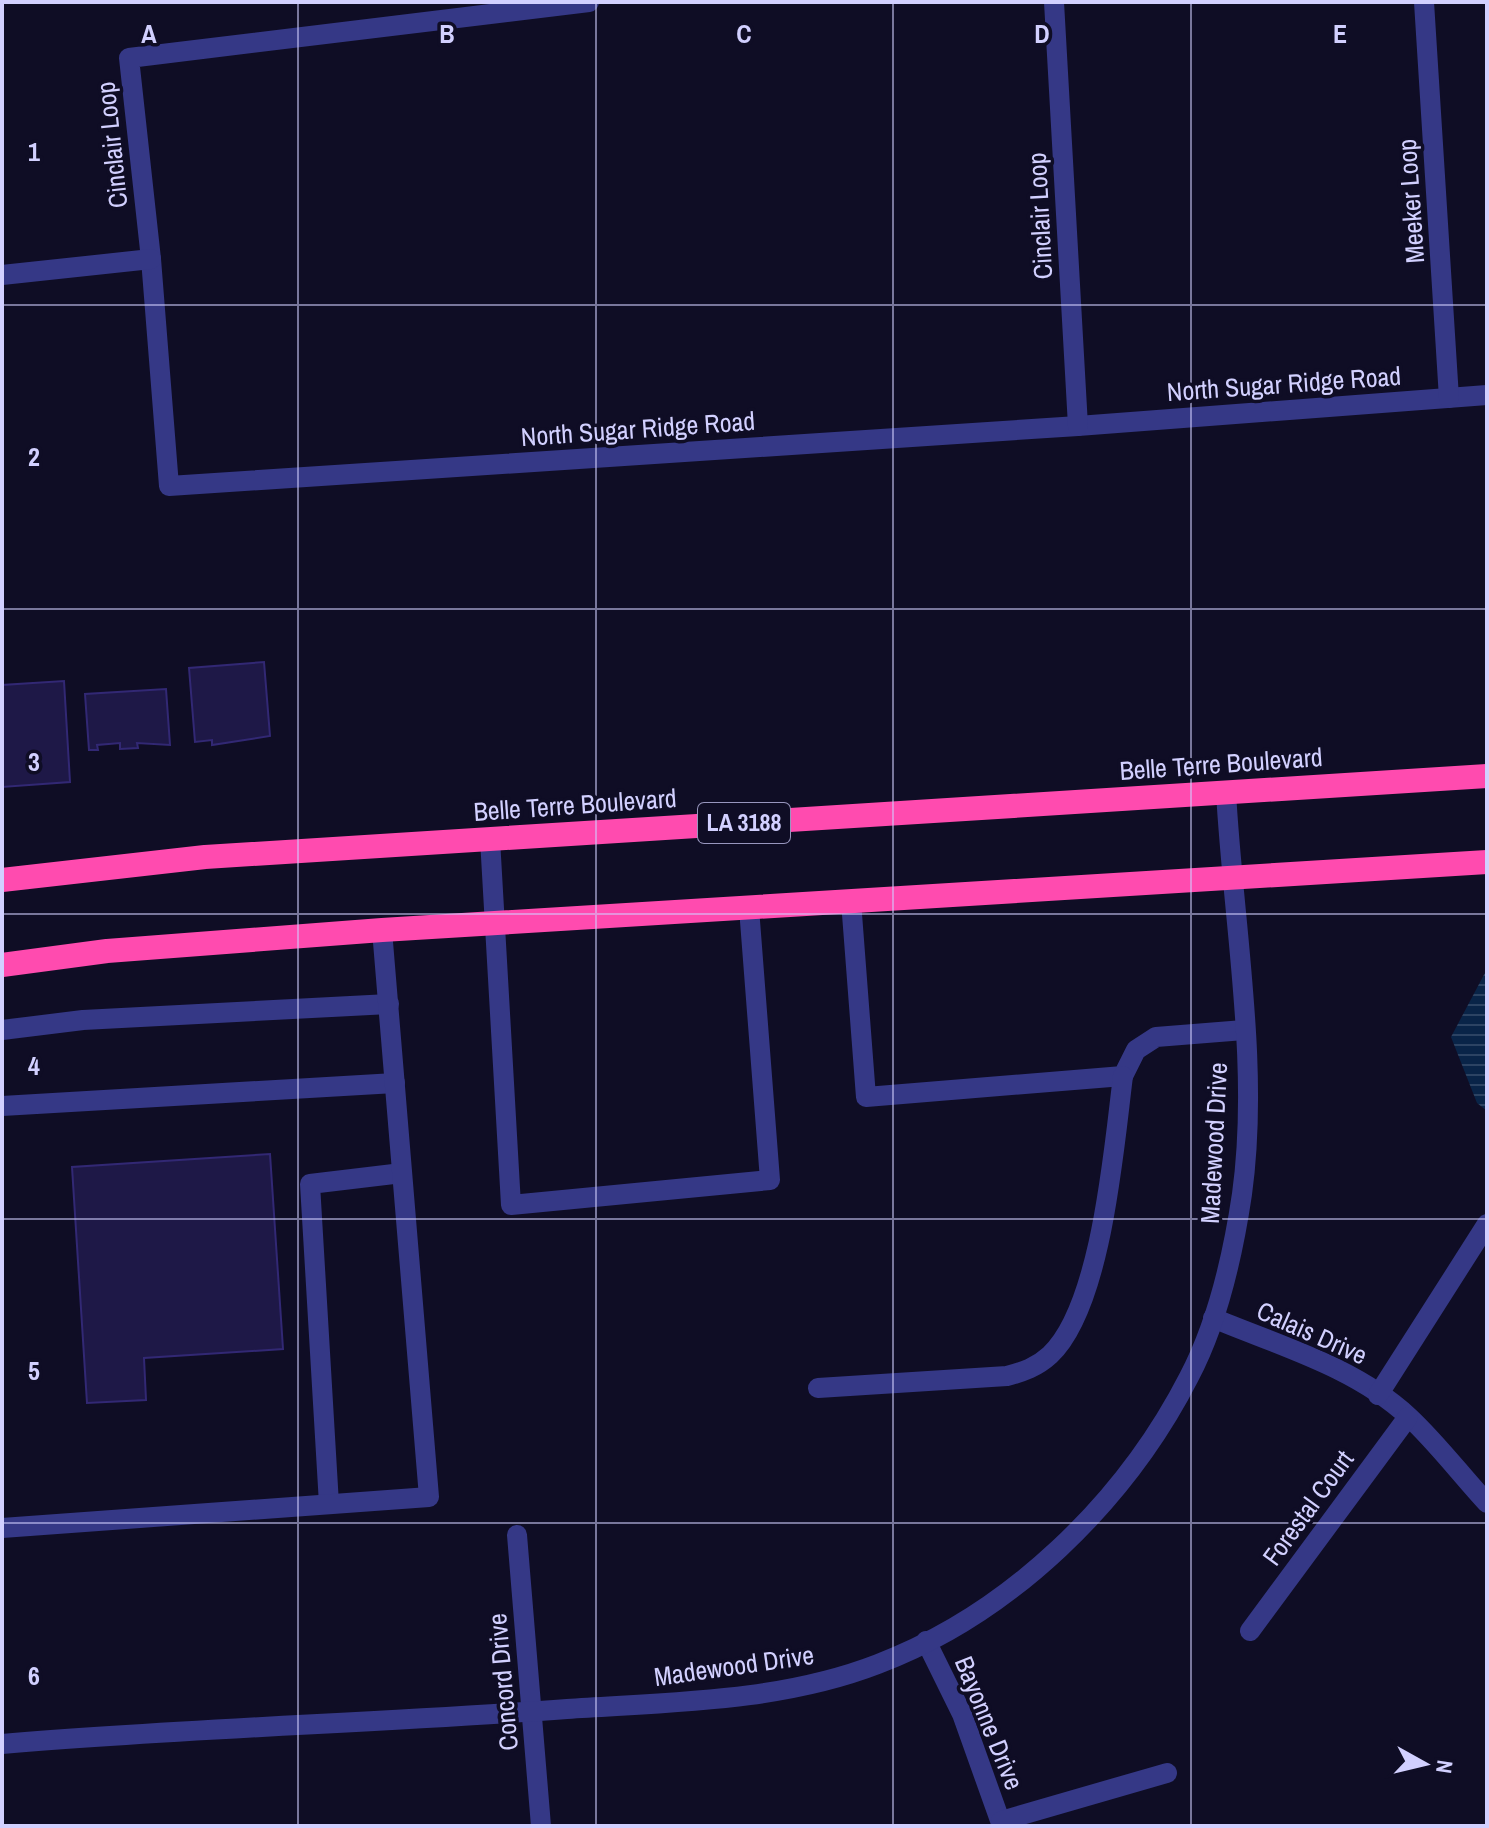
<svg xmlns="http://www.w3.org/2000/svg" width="1489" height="1828" font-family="'Archivo Narrow',sans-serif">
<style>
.water{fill:url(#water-rules)}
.building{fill:#1e1847;stroke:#322874;stroke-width:2}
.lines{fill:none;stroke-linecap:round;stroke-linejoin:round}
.minor{stroke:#353886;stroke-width:20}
.highway{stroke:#ff4baf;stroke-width:24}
.grid{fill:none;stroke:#d2d0ff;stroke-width:2;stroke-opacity:0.55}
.labels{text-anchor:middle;stroke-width:7;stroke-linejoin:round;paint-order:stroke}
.shield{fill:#0f0d25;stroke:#9896be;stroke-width:2}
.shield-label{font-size:24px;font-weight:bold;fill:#d2d0ff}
.street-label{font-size:26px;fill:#d2d0ff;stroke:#0f0d25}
.grid-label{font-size:26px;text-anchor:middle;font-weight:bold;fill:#d2d0ff;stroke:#0f0d25;stroke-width:7;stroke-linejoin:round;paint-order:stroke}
</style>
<defs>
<pattern id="water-rules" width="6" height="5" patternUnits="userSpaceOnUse" patternTransform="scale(2)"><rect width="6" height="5" fill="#092448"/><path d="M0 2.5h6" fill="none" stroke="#2c4363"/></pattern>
</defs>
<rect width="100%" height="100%" fill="#0f0d25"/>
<!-- water -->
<path class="water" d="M1487 969V1111L1477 1103 1451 1037Z"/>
<!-- building -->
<g class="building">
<path d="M264 662 270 736 212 745V740L195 742 189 668Z"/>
<path d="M64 681 70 782 2 787V685Z"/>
<path d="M166 689 170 745 137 743 138 748 120 749V743L97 745 98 750H89L85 694Z"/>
<path d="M270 1154 283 1349 144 1358 146 1400 87 1403 72 1167Z"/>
</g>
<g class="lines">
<!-- minor -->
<g class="minor">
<path d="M589 2 129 58 151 259 169 486 1078 426 1487 395"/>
<path d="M1054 2 1078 426"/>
<path d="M1424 2 1449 398"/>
<path d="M2 275 151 259"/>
<path d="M490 839 511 1205 770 1180 749 908"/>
<path d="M851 901 866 1097 1123 1076 1136 1050 1156 1037 1244 1030"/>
<path d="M2 1030 83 1020 389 1004"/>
<path d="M2 1106 395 1083"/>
<path d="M1213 1318C1280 1346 1355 1367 1409 1417 1437 1443 1461 1475 1487 1503"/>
<path d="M818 1388 1007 1376C1023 1372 1037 1367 1050 1355 1102 1306 1114 1146 1123 1076"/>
<path d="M1378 1395 1487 1224"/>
<path d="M329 1504 310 1184 402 1173"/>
<path d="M2 1528 429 1497 382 930"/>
<path d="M517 1535 541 1826"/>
<path d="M1250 1631 1408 1417"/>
<path d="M926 1641 962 1714 1002 1826"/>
<path d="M2 1744C190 1728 379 1723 567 1709 671 1702 780 1702 878 1664 1010 1614 1125 1502 1189 1377 1218 1322 1233 1255 1242 1194 1260 1065 1233 922 1226 792"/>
<path d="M1001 1821 1167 1773"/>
</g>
<!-- highway -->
<g class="highway">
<path d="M2 880 205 857 1487 776"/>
<path d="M2 965 107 951 382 930 1487 862"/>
</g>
</g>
<!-- grid -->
<path class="grid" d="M298 2V1826M596 2V1826M893 2V1826M1191 2V1826M2 305H1487M2 609H1487M2 914H1487M2 1219H1487M2 1523H1487"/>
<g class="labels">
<!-- shield labels -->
<rect class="shield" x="698" y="803" width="92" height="40" rx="6"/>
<g class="shield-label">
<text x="744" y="831">LA 3188</text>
</g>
<!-- street labels -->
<g class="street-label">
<text transform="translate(112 145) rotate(-96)" y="9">Cinclair Loop</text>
<text transform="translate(1411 201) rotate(-94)" y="9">Meeker Loop</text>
<text transform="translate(1040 216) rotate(-93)" y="9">Cinclair Loop</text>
<text transform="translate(1284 384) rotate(-4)" y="9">North Sugar Ridge Road</text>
<text transform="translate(638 429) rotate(-4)" y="9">North Sugar Ridge Road</text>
<text transform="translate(1221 764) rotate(-4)" y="9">Belle Terre Boulevard</text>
<text transform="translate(575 805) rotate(-4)" y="9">Belle Terre Boulevard</text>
<text transform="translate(1214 1143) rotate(-87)" y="9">Madewood Drive</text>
<text transform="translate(1312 1333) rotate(24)" y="9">Calais Drive</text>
<text transform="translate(1308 1508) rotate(-54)" y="9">Forestal Court</text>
<text transform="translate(734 1666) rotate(-8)" y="9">Madewood Drive</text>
<text transform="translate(503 1682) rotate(-95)" y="9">Concord Drive</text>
<text transform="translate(989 1723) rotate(68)" y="9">Bayonne Drive</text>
</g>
</g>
<g class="grid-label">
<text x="149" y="43">A</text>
<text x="447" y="43">B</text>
<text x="744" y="43">C</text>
<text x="1042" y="43">D</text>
<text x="1340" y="43">E</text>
<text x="34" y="161">1</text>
<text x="34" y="466">2</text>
<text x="34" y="771">3</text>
<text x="34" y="1075">4</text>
<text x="34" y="1380">5</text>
<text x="34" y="1685">6</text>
</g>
<!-- border -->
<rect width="1489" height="1828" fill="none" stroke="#d2d0ff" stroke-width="8"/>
<!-- north arrow -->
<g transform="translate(1425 1764) rotate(98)" stroke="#0f0d25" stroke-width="6" paint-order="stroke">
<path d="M0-6L14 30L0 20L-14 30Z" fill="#d2d0ff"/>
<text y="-12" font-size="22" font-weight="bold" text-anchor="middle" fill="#d2d0ff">N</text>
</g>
</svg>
